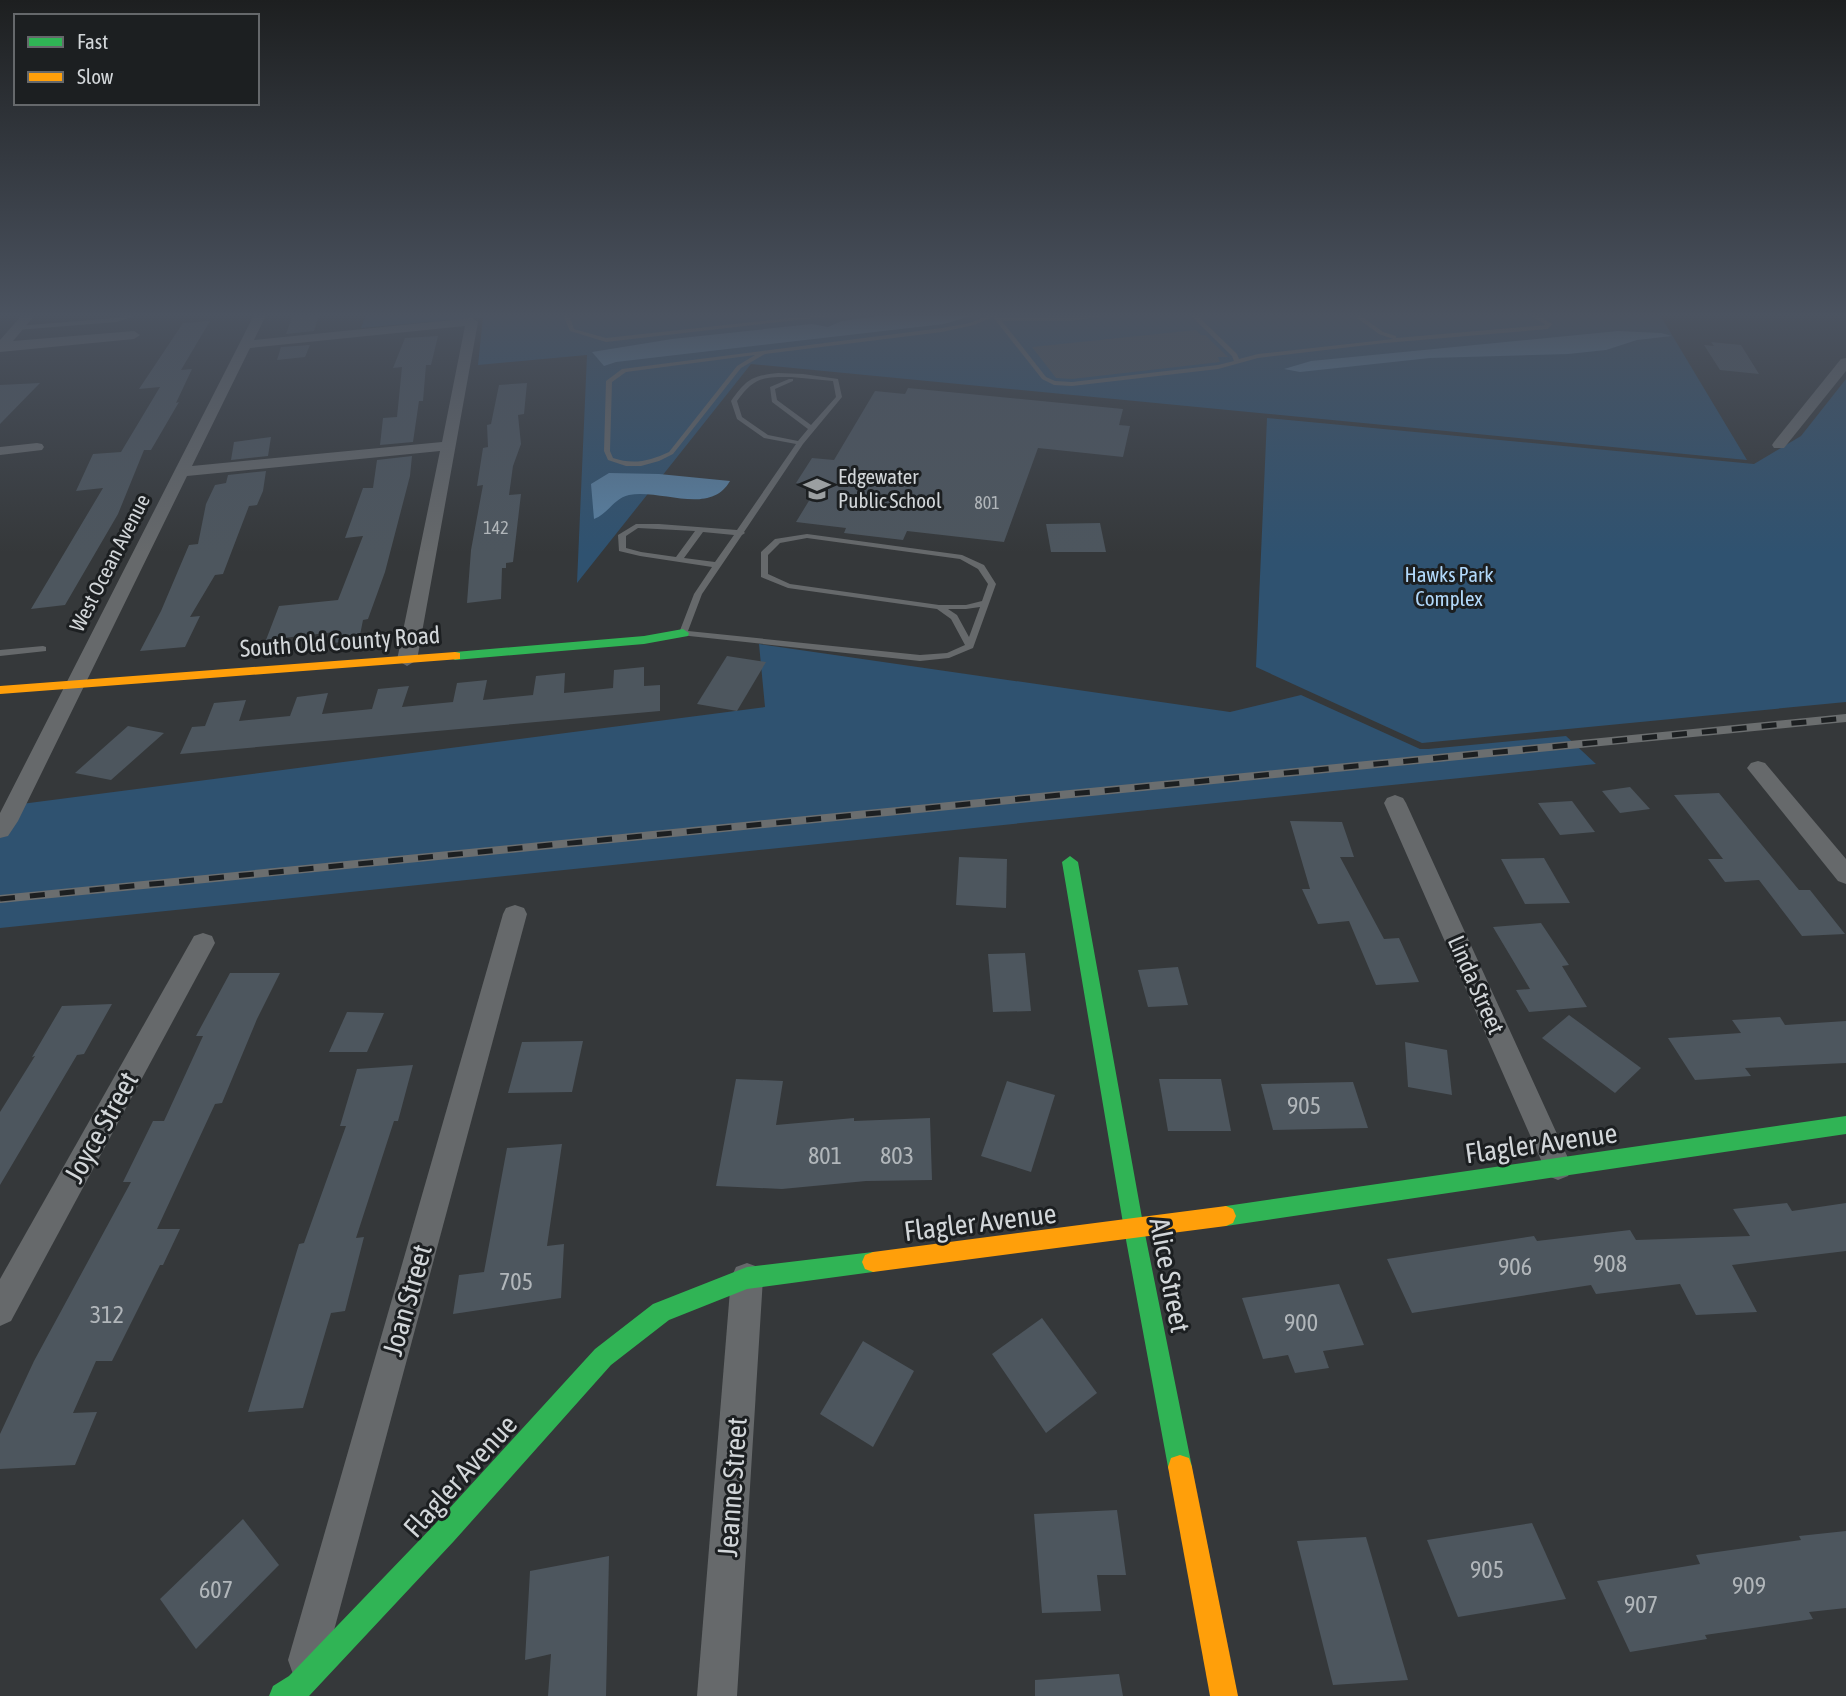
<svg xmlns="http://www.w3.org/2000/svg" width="1846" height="1696" font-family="'Asap Condensed',sans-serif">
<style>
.green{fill:#2f5270}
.water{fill:#5a82a4}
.building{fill:#4d565e}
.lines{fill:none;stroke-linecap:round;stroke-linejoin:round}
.lane{fill:#66696b;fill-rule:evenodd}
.street{fill:#66696b;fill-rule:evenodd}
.fast{fill:#30b455;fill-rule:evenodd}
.slow{fill:#ff9f0a;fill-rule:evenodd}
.rail-casing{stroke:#6b6e6f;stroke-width:8}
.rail{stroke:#1c1f21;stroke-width:5;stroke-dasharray:15;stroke-linecap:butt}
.labels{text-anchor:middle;stroke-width:6;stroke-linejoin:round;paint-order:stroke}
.far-number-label{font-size:18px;fill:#b1b6ba}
.far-poi-label{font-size:21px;fill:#d2d6d9;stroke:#1c1f21;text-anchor:start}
.far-street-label{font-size:21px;fill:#d2d6d9;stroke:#1c1f21}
.far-park-label{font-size:21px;fill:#b2d9fb;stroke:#1c1f21}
.street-label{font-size:24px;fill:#d2d6d9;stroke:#1c1f21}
.near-number-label{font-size:24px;fill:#b1b6ba}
.near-street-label{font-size:28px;fill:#d2d6d9;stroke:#1c1f21}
</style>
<rect width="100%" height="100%" fill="#35383a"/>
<!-- green -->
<g class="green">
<path d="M366 315H1660L1747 460 751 364 577 583 587 355 478 365 483 317 361 328Z"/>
<path d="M1846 379V702L1422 743 1256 667 1267 418 1754 464 1801 436Z"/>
<path d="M759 644 1230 712 1301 695 1420 749H1428L1566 736 1596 764 0 928V816L6 806 765 707Z"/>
</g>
<!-- water -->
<g class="water">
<path d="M887 315H974L944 324 616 362 604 366 592 352 672 339 812 324 828 327 842 321Z"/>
<path d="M1618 331 1661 333 1672 336 1637 340 1606 350 1568 354 1430 358 1300 372 1284 369 1311 361Z"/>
<path d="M609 473 659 474 730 481C710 516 662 489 629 495 614 498 608 514 594 519L591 484Z"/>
</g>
<!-- building -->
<g class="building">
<path d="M293 315H319L314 331 286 334Z"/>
<path d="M210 321 181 370 192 369 176 403 179 402 151 450H144L118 514 65 605 31 609 103 488 76 491 93 454 121 452 160 387 139 389 183 323Z"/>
<path d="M1196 330 1201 335H1205L1228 357H1218L1220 362 1072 379 1056 378 1032 347Z"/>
<path d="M438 336 431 365H426L423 401H419L413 442 380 445 383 418 397 417 402 367 393 368 405 338Z"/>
<path d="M1711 342 1741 345 1759 374 1720 370 1704 345 1714 346Z"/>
<path d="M310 345 305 357 277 360 281 347Z"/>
<path d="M40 383 0 424V385Z"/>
<path d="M527 383 524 414 518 415 521 444 513 466 509 495 521 494 513 562 506 563V568H502L501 599 467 603 471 550 483 485 477 486 483 448 488 447 487 425 491 424 499 385Z"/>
<path d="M908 388 1123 409 1119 425 1130 426 1123 457 1038 448 1004 542 907 531 903 540 844 533 846 528 796 522 818 486 796 483 812 458 834 460 875 391 905 394Z"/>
<path d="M271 437 268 456 231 460 234 442Z"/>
<path d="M412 456 410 476 385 572 368 619 363 620 359 640 333 643 335 632 266 640 279 606 338 600 363 536 345 538 363 488H373L377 460Z"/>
<path d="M266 471 263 491 257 505 249 506 223 574 215 575 190 617 200 616 185 647 140 651 161 611 189 545 198 544 206 504 215 485 226 483 228 475Z"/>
<path d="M1100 523 1106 552H1051L1046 524Z"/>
<path d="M727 656 766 662 737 711 697 704Z"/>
<path d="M644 667V686L660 685V711L180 754 192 727 205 726 214 703 246 700 239 721 290 716 297 697 328 693 322 714 372 709 378 689 409 686 402 707 453 702 457 683 487 680 483 700 533 695 536 676 565 673 564 693 613 688 614 670Z"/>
<path d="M128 726 164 733 111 780 75 773Z"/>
<path d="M1630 787 1650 809 1620 813 1602 791Z"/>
<path d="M1719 793 1799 890H1810L1845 934 1802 936 1759 880 1725 882 1708 859H1723L1674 795Z"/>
<path d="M1572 801 1595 832 1560 835 1538 803Z"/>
<path d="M1290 821 1342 822 1354 857H1340L1384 939 1399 938 1419 982 1376 985 1349 921 1318 924 1302 889H1310Z"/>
<path d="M959 857 1007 859 1006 908 956 905Z"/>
<path d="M1544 858 1570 903 1525 904 1501 859Z"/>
<path d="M1541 923 1569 965 1562 966 1587 1007 1529 1012 1516 990 1530 989 1493 927Z"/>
<path d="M1025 953 1031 1011 993 1012 988 954Z"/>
<path d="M1178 967 1188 1005 1148 1007 1138 970Z"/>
<path d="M230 973H280L257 1019 222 1103 215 1104 157 1229H180L163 1265H160L112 1361H96L73 1413 97 1412 75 1465 0 1469V1434L34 1361 131 1182H123L153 1121H164L203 1036H196Z"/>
<path d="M112 1004 84 1054 77 1055 0 1185V1112L35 1056 32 1057 62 1006Z"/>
<path d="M347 1012 384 1013 367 1052H329Z"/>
<path d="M1569 1015 1641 1068 1615 1093 1542 1038Z"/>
<path d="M1780 1017 1785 1025 1846 1021V1063L1745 1068 1751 1076 1695 1080 1668 1038 1741 1033 1732 1020Z"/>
<path d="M583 1041 572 1092 508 1093 522 1042Z"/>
<path d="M1405 1042 1447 1050 1452 1095 1408 1087Z"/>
<path d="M413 1065 398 1121H394L356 1238 364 1237 345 1311 331 1313 303 1408 248 1412 299 1244 304 1243 346 1126H340L357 1069Z"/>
<path d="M736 1079 783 1081 776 1125 854 1118V1121L930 1118 932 1180 866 1181 782 1189 716 1186Z"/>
<path d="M1159 1079H1221L1231 1131H1168Z"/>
<path d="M1007 1081 1055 1095 1031 1172 981 1156Z"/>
<path d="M1353 1082 1368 1128 1273 1130 1261 1084Z"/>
<path d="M562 1144 547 1246 564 1244 561 1298 453 1314 459 1275 484 1272 507 1148Z"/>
<path d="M1787 1203 1792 1211 1846 1203V1251L1732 1265 1757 1312 1696 1315 1680 1284 1596 1294 1591 1285 1412 1313 1387 1259 1534 1236 1537 1241 1630 1230 1636 1240 1750 1236 1733 1209Z"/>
<path d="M1339 1284 1364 1345 1323 1351 1329 1368 1295 1373 1288 1355 1263 1359 1242 1298Z"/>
<path d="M1042 1318 1097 1393 1046 1433 992 1354Z"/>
<path d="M863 1341 914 1371 873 1447 820 1414Z"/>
<path d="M1117 1510 1126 1575H1097L1101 1611 1042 1613 1034 1514Z"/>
<path d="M243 1519 279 1565 196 1649 160 1599Z"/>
<path d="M1532 1523 1566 1599 1458 1617 1427 1540Z"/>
<path d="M1846 1531V1608L1809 1612 1813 1619 1705 1635 1707 1639 1630 1652 1597 1581 1700 1564 1696 1555 1801 1540 1799 1536Z"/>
<path d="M1366 1537 1408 1680 1333 1685 1297 1541Z"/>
<path d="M609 1556 606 1696H548L551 1654 525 1660 530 1571Z"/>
<path d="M1119 1674 1123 1696H1035V1680Z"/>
</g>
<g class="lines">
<!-- lane -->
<g class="lane">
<path d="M127 315H138L116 322 17 330 14 328 17 326 116 318Z"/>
<path d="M563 315H569L574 329 606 338 818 315H841L606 342 570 331Z"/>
<path d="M988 315H997L999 317 1110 315 1071 321H1002L1046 377 1055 381 1072 382 1218 365 1234 361 1232 356 1190 315H1197L1237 354 1239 359 1258 354 1393 339 1379 334 1353 315H1360L1383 332 1396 336V338L1546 325 1530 315H1538L1552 324 1548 329 1385 343 1258 358 1218 369 1072 386 1054 385 1042 379 993 317 974 325 942 332 765 354 741 368 673 454 659 461 641 466H626L608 460 604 451 606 381 622 369 942 328 970 323ZM755 355 737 366 669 452C650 461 633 465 613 458L610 451 612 382 626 372Z"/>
<path d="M778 373 803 374 838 379 842 397 803 444 744 532 745 533 742 535 702 594 688 631 920 655 947 653 965 645 951 619 937 609 788 588 761 577V552L775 539 807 534 962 555 984 565 996 584 973 648 949 658 920 661 680 635 679 633 694 594 712 567 640 556 619 551 618 535 636 524H659L737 530 796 444 764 438 737 419 731 401C747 379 751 376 778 373ZM791 377 833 381 836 397 811 425 777 400 775 389 793 381V379H789L770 387 772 402 808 429 798 441 768 435 742 417 737 401C754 377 763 377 791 377ZM638 528 695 531 676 557 641 552 626 548V536ZM703 532 734 535 715 562 684 558ZM807 538 960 559 978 569 988 584 982 601 966 605H939L790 584 768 574V555L780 543ZM980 607 969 637 957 615 948 609H966Z"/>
<path d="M43 646 46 647V651L0 656V650Z"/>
</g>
<!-- street -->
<g class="street">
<path d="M22 315H35L13 341 134 331 140 335 134 339 0 352V340Z"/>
<path d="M254 315H266L254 340 472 318 478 322 417 660 407 666 397 660 440 451 187 476 18 821 8 836 0 838V813ZM465 326 442 442 192 466 250 348Z"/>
<path d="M1846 358V371L1784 448H1774L1772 445 1774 442 1841 359Z"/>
<path d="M37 443 42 444 44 447 42 450 0 455V447Z"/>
<path d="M1758 761 1765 763 1846 859V884L1838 881 1751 773 1747 768 1751 763Z"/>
<path d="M1395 795 1403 798 1406 803 1568 1158 1573 1167 1568 1176 1558 1180 1548 1176 1384 803 1387 798Z"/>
<path d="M515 905 524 908 527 914 326 1660 321 1674 307 1679 293 1674 288 1660 503 914 506 908Z"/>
<path d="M203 933 212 936 215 943 11 1321 0 1326V1279L194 936Z"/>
<path d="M747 1263 758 1267 763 1278 737 1696H697L731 1278 736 1267Z"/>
</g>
<!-- fast -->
<g class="fast">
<path d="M683 629 689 633 688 636 644 644 455 660 448 656 455 652 644 636Z"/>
<path d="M1070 856 1078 862 1144 1229 1192 1467 1189 1476 1180 1479 1171 1476 1168 1467 1124 1229 1062 862Z"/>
<path d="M1846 1116V1134L1226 1226 1219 1223 1216 1216 1219 1209 1226 1206Z"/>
<path d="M873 1252 881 1255 884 1262 881 1269 873 1272 747 1289 669 1320 611 1365 454 1541 309 1696H269L273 1686 289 1676 436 1523 595 1349 653 1304 747 1267Z"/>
</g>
<!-- slow -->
<g class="slow">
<path d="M455 652 460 653V659L0 694V686Z"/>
<path d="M1226 1206 1233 1209 1236 1216 1233 1223 1226 1226 873 1272 865 1269 862 1262 865 1255 873 1252Z"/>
<path d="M1180 1455 1189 1458 1192 1467 1238 1696H1210L1168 1467 1171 1458Z"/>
</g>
<!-- rail casing -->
<g class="rail-casing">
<path id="rail" d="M0 899 1846 718"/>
</g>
<!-- rail -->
<use href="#rail" class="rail"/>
</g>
<!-- sky -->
<linearGradient id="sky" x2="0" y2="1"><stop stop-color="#1d1f20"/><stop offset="0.57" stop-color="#4b5360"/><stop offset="1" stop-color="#4b5360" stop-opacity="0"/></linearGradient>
<rect width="1846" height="553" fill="url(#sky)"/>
<!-- icons -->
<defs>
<g id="school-bare" transform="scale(2.1)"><path d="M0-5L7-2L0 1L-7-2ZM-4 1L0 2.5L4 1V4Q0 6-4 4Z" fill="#9b9fa1" stroke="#1c1f21" stroke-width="2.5" paint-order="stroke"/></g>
</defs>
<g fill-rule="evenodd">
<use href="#school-bare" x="817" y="489"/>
</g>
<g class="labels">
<!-- far-number labels -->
<g class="far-number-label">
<text x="987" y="509">801</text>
<text x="496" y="534">142</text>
</g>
<!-- far-poi labels -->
<g class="far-poi-label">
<text x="838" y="484">Edgewater<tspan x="838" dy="24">Public School</tspan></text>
</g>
<!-- far-street labels -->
<g class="far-street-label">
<text transform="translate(110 563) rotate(-63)" y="7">West Ocean Avenue</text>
</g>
<!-- far-park labels -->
<g class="far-park-label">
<text x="1449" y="582">Hawks Park<tspan x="1449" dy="24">Complex</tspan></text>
</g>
<!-- street labels -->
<g class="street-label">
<text transform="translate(340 642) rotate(-4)" y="8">South Old County Road</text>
<text transform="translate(1476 985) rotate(66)" y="8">Linda Street</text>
</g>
<!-- near-number labels -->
<g class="near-number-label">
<text x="1304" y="1114">905</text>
<text x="825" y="1164">801</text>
<text x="897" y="1164">803</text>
<text x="1610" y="1272">908</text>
<text x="1515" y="1275">906</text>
<text x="516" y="1290">705</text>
<text x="107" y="1323">312</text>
<text x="1301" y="1331">900</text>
<text x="1487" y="1578">905</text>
<text x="1749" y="1594">909</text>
<text x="216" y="1598">607</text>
<text x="1641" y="1613">907</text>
</g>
<!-- near-street labels -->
<g class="near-street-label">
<text transform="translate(101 1127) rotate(-61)" y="10">Joyce Street</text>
<text transform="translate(1541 1143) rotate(-8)" y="10">Flagler Avenue</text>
<text transform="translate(980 1222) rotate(-7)" y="10">Flagler Avenue</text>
<text transform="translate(1170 1275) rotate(79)" y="10">Alice Street</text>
<text transform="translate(407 1300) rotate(-74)" y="10">Joan Street</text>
<text transform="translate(460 1476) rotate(-48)" y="10">Flagler Avenue</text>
<text transform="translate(732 1487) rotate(-86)" y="10">Jeanne Street</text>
</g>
</g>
<!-- legend -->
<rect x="14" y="14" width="245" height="91" fill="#1c1f21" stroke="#65686b" stroke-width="2"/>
<rect x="28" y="37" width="35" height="10" fill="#30b455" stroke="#65686b" stroke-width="2"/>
<text x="77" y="49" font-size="21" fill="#d2d6d9">Fast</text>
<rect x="28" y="72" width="35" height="10" fill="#ff9f0a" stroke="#65686b" stroke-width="2"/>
<text x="77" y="84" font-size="21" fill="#d2d6d9">Slow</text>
</svg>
